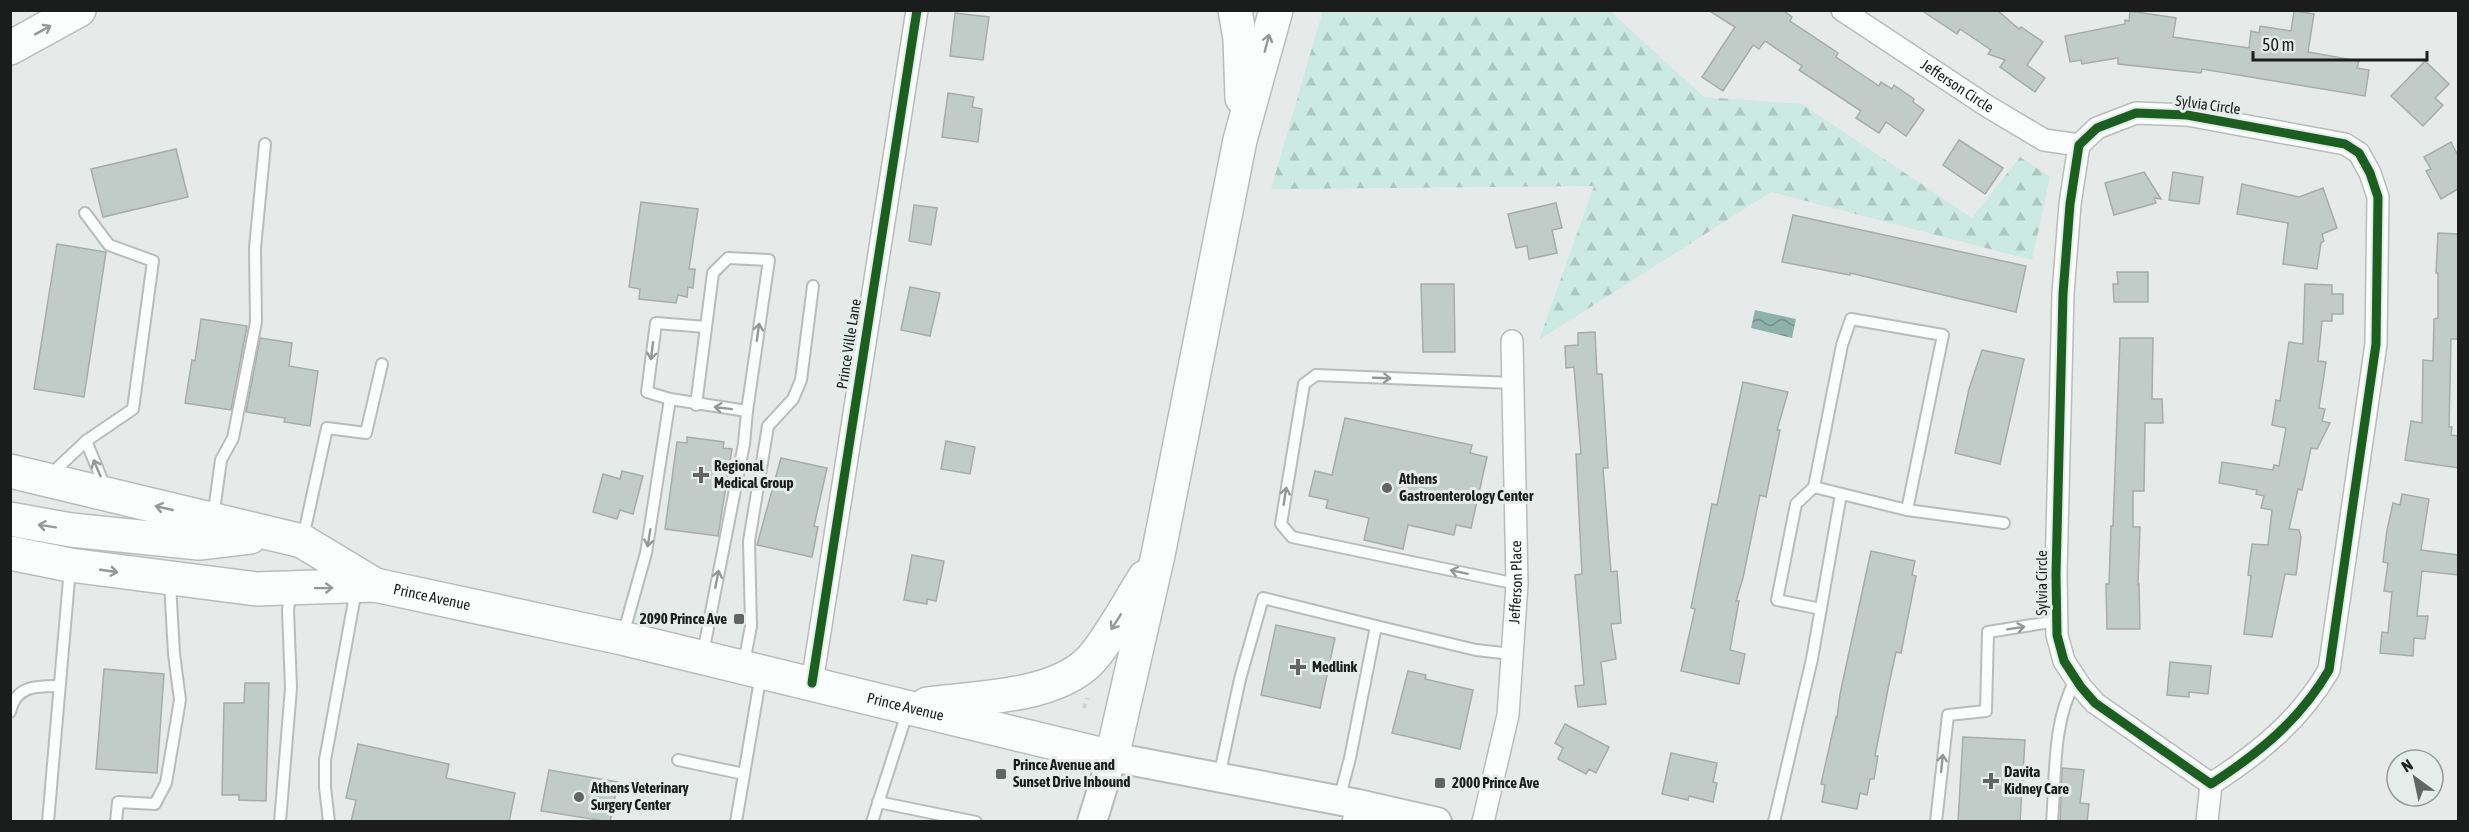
<svg xmlns="http://www.w3.org/2000/svg" width="2469" height="832" font-family="'Asap Condensed',sans-serif">
<style>
.forest{fill:url(#forest-firs)}
.water{fill:url(#water-waves)}
.building{fill:#c1ccc9;stroke:#a7aba9;stroke-width:1.5}
.lines{fill:none;stroke-linecap:round;stroke-linejoin:round}
.lane-casing{stroke:#b9bcbb;stroke-width:14}
.street-casing{stroke:#b9bcbb;stroke-width:24}
.secondary-casing{stroke:#b9bcbb;stroke-width:32}
.highway-casing{stroke:#b9bcbb;stroke-width:36}
.path{stroke:#cfd0d0;stroke-width:4;stroke-dasharray:4.5 4.5;stroke-linecap:butt}
.lane{stroke:#fbfcfc;stroke-width:10}
.street{stroke:#fbfcfc;stroke-width:21}
.secondary{stroke:#fbfcfc;stroke-width:28}
.highway{stroke:#fbfcfc;stroke-width:33}
.cycleway-casing{stroke:#e4edea;stroke-width:13}
.cycleway{stroke:#1b5e20;stroke-width:9}
.oneway{stroke:#969897}
.poi-dot{fill:#616564;stroke:#e4edea;stroke-width:2}
.labels{text-anchor:middle;stroke-width:6;stroke-linejoin:round;paint-order:stroke}
.street-label{font-size:15px;fill:#1a1d1c;stroke:#e4edea}
.poi-label{font-size:15px;font-weight:bold;fill:#1a1d1c;stroke:#e4edea;text-anchor:start}
</style>
<defs>
<pattern id="forest-firs" width="22" height="20" patternUnits="userSpaceOnUse" patternTransform="scale(1.5)"><rect width="22" height="20" fill="#cce9e2"/><path d="M5 1l3.5 6h-7zM16 11l3.5 6h-7z" fill="#afc7c1"/></pattern>
<pattern id="water-waves" width="16" height="10" patternUnits="userSpaceOnUse" patternTransform="scale(1.5)"><rect width="16" height="10" fill="#8eb1a9"/><path d="M0 5q4-4 8 0t8 0" fill="none" stroke="#738f89"/></pattern>
</defs>
<rect width="100%" height="100%" fill="#e6ebe9"/>
<!-- forest -->
<path class="forest" d="M1323 10 1610 11 1704 97 1802 104 1972 218 2020 157 2050 177 2032 260 1771 192 1539 340 1594 186 1271 189Z"/>
<!-- water -->
<path class="water" d="M1755 310 1796 319 1792 338 1751 328Z"/>
<!-- building -->
<g class="building">
<path d="M1708 10H1783L1792 17 1790 21 1838 53 1836 57 1879 86 1881 82 1892 89 1894 85 1914 99 1913 102 1924 110 1906 136 1886 122 1879 133 1856 118 1861 111 1799 70 1802 66 1765 41 1759 49 1753 45 1723 91 1702 77 1735 27Z"/>
<path d="M1921 10H1997L2019 29 2021 27 2043 42 2027 65 2045 78 2035 92 2000 67 2005 60 1988 54 1991 50 1960 29 1957 34Z"/>
<path d="M2130 11 2176 18 2173 37 2249 48 2251 31 2259 33 2260 26 2291 31 2294 11 2314 14 2308 52 2359 61 2357 68 2369 70 2365 96 2202 69 2201 73 2118 64V58L2082 64 2081 60 2070 62 2065 36 2125 24V20L2129 21Z"/>
<path d="M955 13 989 17 983 60 950 56Z"/>
<path d="M2425 61 2449 84 2435 98 2443 105 2423 126 2391 96Z"/>
<path d="M948 93 974 97 972 107 982 109 978 142 942 137Z"/>
<path d="M1959 140 2003 168 1985 194 1943 165Z"/>
<path d="M2451 142 2458 156V189L2441 199 2426 171 2431 169 2424 157Z"/>
<path d="M176 149 188 197 103 217 91 169Z"/>
<path d="M2144 172 2161 199 2154 198 2156 203 2114 215 2105 183Z"/>
<path d="M2173 172 2203 177 2199 204 2169 200Z"/>
<path d="M2242 184 2299 197 2323 188 2337 228 2322 234 2324 241 2321 243 2317 269 2283 264 2288 223 2237 214Z"/>
<path d="M641 202 698 209 689 269H695L693 288 688 287 687 297 678 295 676 303 639 299 640 289 629 287Z"/>
<path d="M1556 203 1562 228 1552 230 1557 253 1529 259 1527 246 1516 248 1508 214Z"/>
<path d="M914 205 937 208 931 245 909 241Z"/>
<path d="M1793 215 2026 266 2016 312 1850 273V275L1782 262Z"/>
<path d="M2438 233 2458 234V339H2451L2449 427H2452L2451 435 2458 436V468L2405 460 2411 421 2422 423 2423 360 2433 361 2434 319 2438 318V273H2436Z"/>
<path d="M57 244 106 252 84 397 34 389Z"/>
<path d="M2117 272H2148V302H2114L2113 284H2118Z"/>
<path d="M1421 284H1454L1455 352H1423Z"/>
<path d="M2305 284 2332 285V294H2343V314H2332V321H2322L2318 361 2326 362 2319 408 2325 409 2322 421 2330 423 2317 449 2311 448 2302 490 2298 489 2289 529 2299 530 2301 537 2296 575 2285 574 2272 637 2244 634 2251 576 2248 575 2252 544 2268 545 2272 510 2261 508 2264 496 2256 494 2257 490 2219 483 2222 462 2273 470 2274 465 2279 466 2286 428 2272 425 2276 400 2280 401 2289 342 2303 344Z"/>
<path d="M910 287 940 293 930 336 901 330Z"/>
<path d="M201 319 247 326 231 410 185 403 192 360 195 361Z"/>
<path d="M1595 332 1597 374H1602L1608 468H1603L1611 572 1617 571 1621 623 1611 624 1616 659 1601 662 1606 704 1578 707 1575 686 1584 685 1575 575 1582 574 1576 454H1581L1574 367 1566 368 1565 346 1578 345V333Z"/>
<path d="M260 338 292 343 289 366 318 371 310 426 284 422 285 418 246 412Z"/>
<path d="M2120 338H2153L2152 399H2162L2163 423H2145L2144 491H2133V527H2140L2138 584H2139L2140 629H2107L2106 584H2109L2111 526H2113Z"/>
<path d="M1982 350 2024 359 2000 464 1955 453 1969 389Z"/>
<path d="M1743 382 1788 392 1777 430H1780L1766 497 1760 495 1743 578 1736 601H1739L1730 650 1745 654 1739 684 1681 671 1695 609 1691 608 1712 504 1717 505Z"/>
<path d="M1345 418 1472 445 1470 453 1487 457 1471 528 1456 525 1454 535 1408 525 1403 549 1364 540 1369 518 1326 508 1328 500 1309 496 1315 471 1332 475Z"/>
<path d="M687 437 724 442 723 448 732 449 718 536 665 529 677 442 687 443Z"/>
<path d="M946 441 975 447 970 474 941 469Z"/>
<path d="M781 458 827 468 814 526 818 527 812 557 757 545Z"/>
<path d="M622 471 643 476 633 514 620 510 617 519 593 512 603 474 620 479Z"/>
<path d="M2402 494 2429 499 2421 550 2458 555V575L2422 571 2417 616H2428L2425 639 2414 638 2413 656 2380 653 2382 632 2388 633 2392 592 2384 591 2388 563 2383 562 2387 530 2393 503 2400 505Z"/>
<path d="M1871 551 1915 561 1912 575 1916 576 1901 653 1896 652 1888 689 1875 756H1878L1874 779H1870L1867 795 1860 793 1857 809 1822 802 1825 785 1821 784 1836 717 1837 718 1840 694Z"/>
<path d="M912 555 944 561 936 601 927 599V604L904 600Z"/>
<path d="M1276 625 1335 638 1320 708 1261 695Z"/>
<path d="M2170 662 2211 666 2208 694 2189 692V697L2167 695Z"/>
<path d="M104 669 164 674 157 773 96 769Z"/>
<path d="M1408 671 1426 675 1425 679 1473 690 1460 749 1392 733Z"/>
<path d="M245 683H269L266 801 239 800V795H222L224 703H244Z"/>
<path d="M1565 724 1609 747 1596 773 1589 769 1586 774 1558 759 1563 748 1555 743Z"/>
<path d="M1963 737 2025 740 2020 822H1958Z"/>
<path d="M358 744 449 764 446 778 515 793 509 822H351L356 800 346 798Z"/>
<path d="M1671 753 1717 763 1713 782 1717 783 1713 802 1689 796 1688 800 1662 794Z"/>
<path d="M2062 768 2084 770 2080 803 2089 804 2087 822H2060Z"/>
<path d="M549 770 618 782 610 822 541 811Z"/>
</g>
<g class="lines">
<!-- lane casing -->
<g class="lane-casing">
<g id="lane">
<path d="M1851 319 1943 335 1907 510 1814 487 1842 345Z"/>
<path d="M1513 383 1316 375 1304 384 1281 524 1292 537 1517 584"/>
<path d="M670 399 647 392 656 323 706 327"/>
<path d="M696 405 713 273 728 258 769 260 747 411"/>
<path d="M86 441 105 487"/>
<path d="M50 475 86 441 133 409 153 261 109 245 85 213"/>
<path d="M1814 487 1796 504 1777 600 1821 609"/>
<path d="M1907 510 2004 523"/>
<path d="M213 518 221 460 233 438 256 322 255 248 265 144"/>
<path d="M303 538 327 428 366 433 382 364"/>
<path d="M623 635 646 553 670 399 747 411 744 444 703 653"/>
<path d="M744 663 751 626 749 541 768 426 793 399 801 380 813 286"/>
<path d="M10 712C16 685 37 686 59 686"/>
<path d="M678 760 744 774"/>
<path d="M1219 777 1240 679 1263 598 1376 626"/>
<path d="M1339 800 1350 758 1376 626 1476 650 1512 654"/>
<path d="M878 802 976 822"/>
<path d="M48 822 70 568"/>
<path d="M116 822 118 802 155 804 166 783 180 700 174 654 170 583"/>
<path d="M280 822 291 688 288 610 291 592"/>
<path d="M329 822 325 787V760L356 590"/>
<path d="M736 822 761 674"/>
<path d="M872 822 908 710"/>
<path d="M1774 822 1812 659 1841 494"/>
<path d="M1936 822 1948 715 1986 711 1988 632 2057 621"/>
<path d="M2052 822C2056 774 2052 722 2076 679"/>
</g>
</g>
<!-- street casing -->
<g class="street-casing">
<g id="street">
<path id="s1" d="M1842 10 1987 106 2044 140 2079 145"/>
<path d="M2136 113 2187 115 2345 144 2359 153 2370 173 2378 197 2376 344 2329 670C2300 720 2259 753 2211 784L2095 703 2081 687 2064 661 2057 635 2056 574 2063 294 2070 204 2079 145 2097 128Z"/>
<path d="M812 683 917 10"/>
<path d="M1353 822 1358 804"/>
<path id="s2" d="M1483 822 1508 715 1517 584 1512 341"/>
<path d="M2207 822 2211 784"/>
</g>
</g>
<!-- secondary casing -->
<g class="secondary-casing">
<path id="secondary" d="M1092 822 1112 757 1358 804 1437 822"/>
</g>
<!-- highway casing -->
<g class="highway-casing">
<g id="highway">
<path d="M1235 10 1240 39 1242 98"/>
<path d="M10 48 79 10"/>
<path d="M10 471 302 541 375 585"/>
<path d="M10 519 71 530 199 543 250 537"/>
<path id="s3" d="M10 553 70 565 256 589 375 585 622 638 1112 757 1158 555 1240 140 1276 10"/>
<path d="M927 704C979 697 1061 698 1095 655 1114 631 1129 602 1145 577"/>
</g>
</g>
<!-- path -->
<path class="path" d="M1084 708 1087 698"/>
<!-- lane -->
<use href="#lane" class="lane"/>
<!-- street -->
<use href="#street" class="street"/>
<!-- secondary -->
<use href="#secondary" class="secondary"/>
<!-- highway -->
<use href="#highway" class="highway"/>
<!-- cycleway casing -->
<g class="cycleway-casing">
<g id="cycleway">
<path d="M2136 113 2187 115 2345 144 2359 153 2370 173 2378 197 2376 344 2329 670C2300 720 2259 753 2211 784L2095 703 2081 687 2064 661 2057 635 2056 574 2063 294 2070 204 2079 145 2097 128Z"/>
<path d="M812 683 917 10"/>
</g>
</g>
<!-- cycleway -->
<use href="#cycleway" class="cycleway"/>
</g>
<!-- one-way arrows -->
<defs><path id="oneway-shaft" d="M-6 0H5M1.5-3L5.5 0L1.5 3" fill="none" stroke-width="1.6" stroke-linecap="round" stroke-linejoin="round" transform="scale(1.5)"/></defs>
<g class="oneway">
<use href="#oneway-shaft" transform="translate(43 30) rotate(-29)"/>
<use href="#oneway-shaft" transform="translate(1267 43) rotate(-75)"/>
<use href="#oneway-shaft" transform="translate(758 332) rotate(-82)"/>
<use href="#oneway-shaft" transform="translate(652 351) rotate(97)"/>
<use href="#oneway-shaft" transform="translate(1382 378) rotate(2)"/>
<use href="#oneway-shaft" transform="translate(723 408) rotate(-173)"/>
<use href="#oneway-shaft" transform="translate(97 468) rotate(-113)"/>
<use href="#oneway-shaft" transform="translate(1285 496) rotate(-81)"/>
<use href="#oneway-shaft" transform="translate(164 508) rotate(-167)"/>
<use href="#oneway-shaft" transform="translate(47 526) rotate(-171)"/>
<use href="#oneway-shaft" transform="translate(649 538) rotate(99)"/>
<use href="#oneway-shaft" transform="translate(109 571) rotate(8)"/>
<use href="#oneway-shaft" transform="translate(1459 572) rotate(-168)"/>
<use href="#oneway-shaft" transform="translate(717 579) rotate(-79)"/>
<use href="#oneway-shaft" transform="translate(324 588) rotate(-1)"/>
<use href="#oneway-shaft" transform="translate(1116 622) rotate(122)"/>
<use href="#oneway-shaft" transform="translate(2016 628) rotate(-9)"/>
<use href="#oneway-shaft" transform="translate(1942 763) rotate(-84)"/>
</g>
<!-- markers -->
<g class="poi-dot">
<path d="M698 466h6v6h6v6h-6v6h-6v-6h-6v-6h6z"/>
<circle cx="1387" cy="488" r="6"/>
<rect x="733" y="613" width="12" height="12" rx="3"/>
<path d="M1295 658h6v6h6v6h-6v6h-6v-6h-6v-6h6z"/>
<rect x="995" y="768" width="12" height="12" rx="3"/>
<path d="M1988 772h6v6h6v6h-6v6h-6v-6h-6v-6h6z"/>
<rect x="1434" y="777" width="12" height="12" rx="3"/>
<circle cx="579" cy="797" r="6"/>
</g>
<g class="labels">
<!-- street labels -->
<g class="street-label">
<text dy="5" stroke="none"><textPath href="#s1" startOffset="138">Jefferson Circle</textPath></text>
<text transform="translate(2208 105) rotate(8)" y="5">Sylvia Circle</text>
<text transform="translate(849 344) rotate(-81)" y="5">Prince Ville Lane</text>
<text dy="5" stroke="none"><textPath href="#s2" startOffset="243">Jefferson Place</textPath></text>
<text transform="translate(2042 583) rotate(-90)" y="5">Sylvia Circle</text>
<text dy="5" stroke="none"><textPath href="#s3" startOffset="426">Prince Avenue</textPath></text>
<text dy="5" stroke="none"><textPath href="#s3" startOffset="912">Prince Avenue</textPath></text>
</g>
<!-- poi labels -->
<g class="poi-label">
<text x="714" y="471">Regional<tspan x="714" dy="17">Medical Group</tspan></text>
<text x="1399" y="484">Athens<tspan x="1399" dy="17">Gastroenterology Center</tspan></text>
<text x="727" y="624" text-anchor="end">2090 Prince Ave</text>
<text x="1312" y="672">Medlink</text>
<text x="1013" y="770">Prince Avenue and<tspan x="1013" dy="17">Sunset Drive Inbound</tspan></text>
<text x="2004" y="777">Davita<tspan x="2004" dy="17">Kidney Care</tspan></text>
<text x="1452" y="788">2000 Prince Ave</text>
<text x="591" y="793">Athens Veterinary<tspan x="591" dy="17">Surgery Center</tspan></text>
</g>
</g>
<!-- border -->
<rect width="2469" height="832" fill="none" stroke="#1a1d1c" stroke-width="24"/>
<!-- north arrow -->
<g transform="translate(2415 778) rotate(327)"><circle r="28" fill="#e4edea" stroke="#939a98" stroke-width="1.5"/>
<path d="M0-4.5L10 22L0 15L-10 22Z" fill="#616564"/>
<text y="-9" font-size="16" font-weight="bold" text-anchor="middle" fill="#1a1d1c">N</text>
</g>
<!-- scale -->
<path d="M2253 51v9h174v-9" fill="none" stroke="#1a1d1c" stroke-width="3"/>
<text x="2262" y="51" font-size="18" fill="#1a1d1c" stroke="#e4edea" stroke-width="4.5" paint-order="stroke">50 m</text>
</svg>
